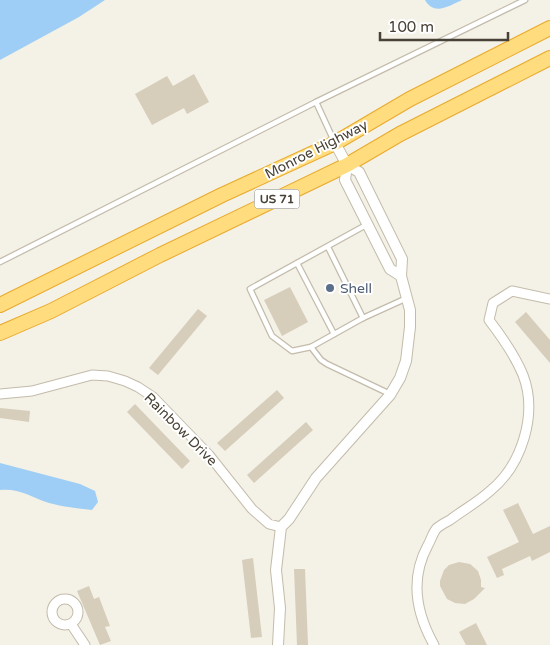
<svg xmlns="http://www.w3.org/2000/svg" width="550" height="645" font-family="'Varela Round',sans-serif">
<style>
.water{fill:#9ecef5}
.building{fill:#d7cdbb}
.lines{fill:none;stroke-linecap:round;stroke-linejoin:round}
.service-casing{stroke:#c3bcab;stroke-width:7}
.minor-casing{stroke:#c3bcab;stroke-width:11}
.tertiary-casing{stroke:#c3bcab;stroke-width:12}
.trunk-casing{stroke:#e8aa2d;stroke-width:16}
.service{stroke:#fff;stroke-width:4.5}
.minor{stroke:#fff;stroke-width:9}
.tertiary{stroke:#fff;stroke-width:10}
.trunk{stroke:#ffdc7e;stroke-width:14}
.service-dot{fill:#5c6f8a;stroke:#fff;stroke-width:2}
.labels{text-anchor:middle;stroke-width:4;stroke-linejoin:round;paint-order:stroke}
.shield{fill:#fff;stroke:#7f7a72;stroke-width:1}
.shield-label{font-size:12px;font-weight:bold;fill:#484135}
.street-label{font-size:14px;fill:#484135;stroke:#fff}
.service-label{font-size:14px;fill:#4e5e75;stroke:#fff;text-anchor:start}
</style>
<rect width="100%" height="100%" fill="#f4f1e6"/>
<!-- water -->
<g class="water">
<path d="M0 0H105L79 17 0 60Z"/>
<path d="M425 0H462C449 6 434 16 425 0Z"/>
<path d="M0 463 80 484 95 491 98 502 92 510C77 508 63 507 49 503 31 497 19 488 0 490Z"/>
</g>
<!-- building -->
<g class="building">
<path d="M194 74 209 102 187 114 184 108 152 125 135 94 167 76 173 86Z"/>
<path d="M290 287 308 322 282 336 264 300Z"/>
<path d="M198 309 207 316 158 375 149 368Z"/>
<path d="M526 312 550 340V363L515 322Z"/>
<path d="M277 390 284 398 225 451 217 443Z"/>
<path d="M135 404 190 461 182 469 127 412Z"/>
<path d="M0 408 30 411 29 422 0 418Z"/>
<path d="M306 422 313 430 254 483 247 475Z"/>
<path d="M518 503 533 534 550 526V552L532 561 530 556 502 569 504 575 497 578 487 557 519 542 503 510Z"/>
<path d="M253 558 262 637 251 638 242 560Z"/>
<path d="M459 562 470 564 478 571 481 580V587L485 588 474 599 465 604 455 603 447 599 440 586V581L444 570 449 565Z"/>
<path d="M294 569H305L308 645H297Z"/>
<path d="M89 586 94 599 99 597 110 626 105 627 111 641 100 645 77 591Z"/>
<path d="M476 623 487 645H466L459 632Z"/>
</g>
<g class="lines">
<!-- service casing -->
<g class="service-casing">
<g id="service">
<path d="M316 102 525 0"/>
<path d="M366 225 250 289 272 336 292 351 311 347 363 318 407 298"/>
<path d="M328 247 363 318"/>
<path d="M0 262 316 102 334 141"/>
<path d="M297 263 334 334"/>
<path d="M311 347 321 360 327 364 390 394"/>
</g>
</g>
<!-- minor casing -->
<g class="minor-casing">
<g id="minor">
<path d="M0 394 32 391 92 375 108 376 125 381 138 387 153 397 209 455 252 509 269 524 281 527"/>
<circle cx="65" cy="612" r="13"/>
<path d="M71 624 85 645"/>
<path d="M434 645C416 613 410 578 428 545 431 540 433 532 437 528 441 525 446 522 450 520 463 510 478 502 490 491 522 465 538 414 523 375 515 355 502 337 489 320L493 303 512 291 550 299"/>
</g>
</g>
<!-- tertiary casing -->
<g class="tertiary-casing">
<g id="tertiary">
<path d="M335 143 347 165 345 180 390 269 401 276"/>
<path d="M278 645 280 608 276 570 281 527 289 519 316 478 390 395 400 378 406 361 410 327V310L401 276 402 259 359 172 347 165"/>
</g>
</g>
<!-- trunk casing -->
<g class="trunk-casing">
<g id="trunk">
<path d="M0 305 222 195 335 143 410 99 550 28"/>
<path d="M0 333 51 311 160 255 347 165 400 134 550 58"/>
</g>
</g>
<!-- service -->
<use href="#service" class="service"/>
<!-- minor -->
<use href="#minor" class="minor"/>
<!-- tertiary -->
<use href="#tertiary" class="tertiary"/>
<!-- trunk -->
<use href="#trunk" class="trunk"/>
</g>
<!-- markers -->
<circle class="service-dot" cx="330" cy="288" r="5"/>
<g class="labels">
<!-- shield labels -->
<rect class="shield" x="254.5" y="189.5" width="45" height="19" rx="4"/>
<g class="shield-label">
<text x="277" y="203">US 71</text>
</g>
<!-- street labels -->
<g class="street-label">
<text transform="translate(316 149) rotate(-27)" y="5">Monroe Highway</text>
<text transform="translate(181 429) rotate(45)" y="5">Rainbow Drive</text>
</g>
<!-- service labels -->
<g class="service-label">
<text x="340" y="293">Shell</text>
</g>
</g>
<!-- scale -->
<path d="M380 32v8h128v-8" fill="none" stroke="#484135" stroke-width="2.5"/>
<text x="388" y="32" font-size="15" fill="#484135" stroke="#ffffff" stroke-width="4" paint-order="stroke">100 m</text>
</svg>
